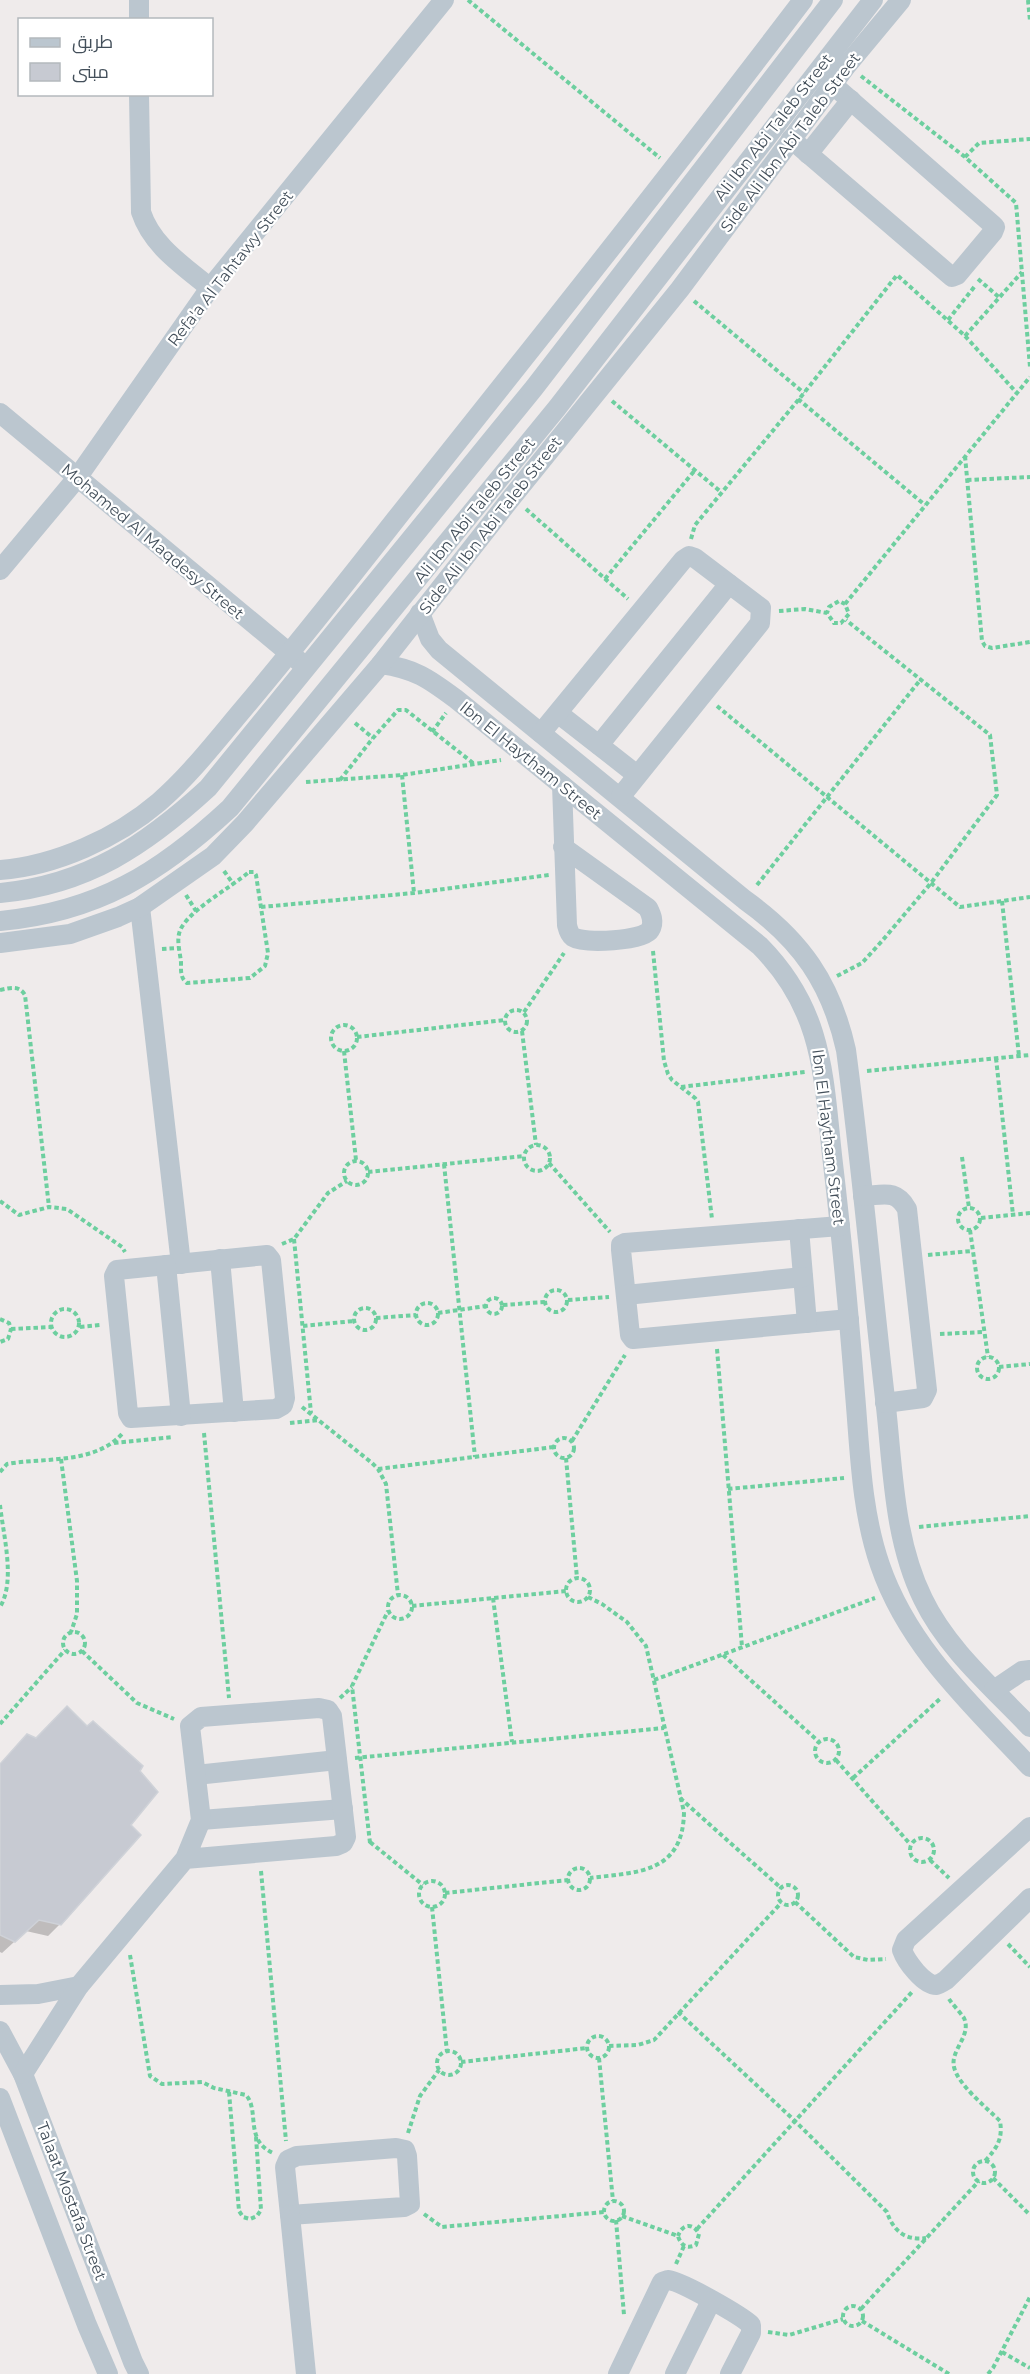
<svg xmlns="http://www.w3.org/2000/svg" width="1030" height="2374" font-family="Montserrat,Cairo,sans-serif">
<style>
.shadow{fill:#0003}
.building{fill:#c7cad2;stroke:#cfd2d8;stroke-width:1.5}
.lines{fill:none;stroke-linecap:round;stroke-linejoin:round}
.path{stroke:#6dcf9f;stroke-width:4;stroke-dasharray:4.5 3;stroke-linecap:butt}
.minor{stroke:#bbc6cf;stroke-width:20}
.labels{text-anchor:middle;stroke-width:4.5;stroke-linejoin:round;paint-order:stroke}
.street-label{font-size:16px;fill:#434f5a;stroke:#fff}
</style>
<rect width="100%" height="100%" fill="#efebeb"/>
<!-- shadow -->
<path class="shadow" d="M0 1765 138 1772 129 1825 60 1924 48 1936 26 1931 2 1953 0 1952Z"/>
<!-- building -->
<path class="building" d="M67 1706 87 1726 93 1721 143 1766 140 1771 158 1792 131 1825 141 1835 61 1925 39 1920 15 1942 0 1935V1764L27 1734 36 1738Z"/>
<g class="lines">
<!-- path -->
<g class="path">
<path d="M468 0 660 158"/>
<path d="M1028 0 1030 21"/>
<path d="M861 76 965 157 1016 203 1030 367"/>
<path d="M965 157 979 143 1030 139"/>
<path d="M978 279 1000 298"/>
<path d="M694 301 804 393"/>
<path d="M948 320 975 286"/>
<path d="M965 336 1022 272"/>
<path d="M798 399 925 505"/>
<path d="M612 401 721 492"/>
<path d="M965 456 982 641 985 646 992 648 1030 642"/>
<path d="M967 480 1030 477"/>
<path d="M526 509 628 599"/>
<path d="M691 539 695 525 804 393 897 275 965 336 1016 392"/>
<path d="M605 579 695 470"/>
<path d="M845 604 1030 377"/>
<path d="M779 611 805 609 827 613 834 623H841L849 614 845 604 839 601 829 607 827 613"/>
<path d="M717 706 960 907 1030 897"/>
<path d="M355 723 373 738"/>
<path d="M432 732 446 713"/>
<path d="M402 775 414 893"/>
<path d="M340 780 373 738 398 710H406L473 763"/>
<path d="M306 782 402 775 501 760"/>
<path d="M224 871 234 885"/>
<path d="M249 872H254L256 875 268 953 265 966 250 978 187 983C180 978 181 970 181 962 180 953 177 942 179 934 183 913 232 887 249 872Z"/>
<path d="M757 885 921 679"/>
<path d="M186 895 196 911"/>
<path d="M1002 901 1019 1056"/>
<path d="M261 907 414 893 549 875"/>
<path d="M162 949 179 948"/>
<path d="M653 951 664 1061 668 1074 672 1080 695 1098 698 1102 712 1219"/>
<path d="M837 976 862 963 882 941 931 883 997 795 990 735 846 620"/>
<path d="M0 990C10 988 19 985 25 995L49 1207"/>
<circle cx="516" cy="1021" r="11"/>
<path d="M524 1012 564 953"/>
<circle cx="344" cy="1038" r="13"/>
<path d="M522 1031 536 1145"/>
<path d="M357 1037 505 1020"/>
<path d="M344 1051 356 1160"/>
<path d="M996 1058 1013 1215"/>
<path d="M867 1071 1030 1055"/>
<path d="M681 1087 805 1072"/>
<circle cx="537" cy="1158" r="13"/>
<path d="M962 1157 969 1208"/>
<circle cx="356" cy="1173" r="12"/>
<path d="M549 1163 610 1232"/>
<path d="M444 1164 475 1457"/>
<path d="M368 1172 524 1156"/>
<path d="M0 1201 19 1215 49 1207 67 1209 122 1247 125 1252"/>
<circle cx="969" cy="1219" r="11"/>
<path d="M981 1218 1030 1213"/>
<path d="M970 1230 988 1357"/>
<path d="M294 1239 311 1413"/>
<path d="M282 1244 294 1239 328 1193 347 1181"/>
<path d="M928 1255 972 1251"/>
<circle cx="556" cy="1301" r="11"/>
<circle cx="494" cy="1306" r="8"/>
<path d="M568 1300 609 1297"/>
<circle cx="427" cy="1314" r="11"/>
<path d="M503 1305 545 1302"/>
<circle cx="365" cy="1319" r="11"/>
<circle cx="65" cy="1323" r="14"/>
<path d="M438 1313 486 1306"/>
<path d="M376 1318 416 1315"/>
<path d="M0 1319 9 1323 11 1329 8 1339 0 1342"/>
<path d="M303 1326 354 1321"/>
<path d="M80 1327 100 1325"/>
<path d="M11 1329 51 1327"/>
<path d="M940 1334 984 1332"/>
<path d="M717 1349 742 1647"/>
<circle cx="988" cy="1368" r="11"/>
<path d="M999 1367 1030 1364"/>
<path d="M302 1407 372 1463 378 1469 386 1484 398 1595"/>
<path d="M290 1423 319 1420"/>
<path d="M204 1433 229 1698"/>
<circle cx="564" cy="1448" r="10"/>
<path d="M572 1441 625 1355"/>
<path d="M114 1443 173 1437"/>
<path d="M566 1458 577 1578"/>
<path d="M61 1459 77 1581V1614L71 1632"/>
<path d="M378 1469 554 1447"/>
<path d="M0 1472 7 1464C46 1457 94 1465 123 1433"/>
<path d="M728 1489 844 1478"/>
<path d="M0 1505C3 1534 16 1581 0 1607"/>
<path d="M919 1527 1030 1516"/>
<circle cx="578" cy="1590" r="12"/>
<circle cx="400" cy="1607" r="12"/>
<path d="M588 1597 602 1604 627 1622 646 1646 684 1812C683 1874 637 1872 590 1878"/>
<path d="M493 1598 512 1742"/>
<path d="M412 1606 566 1591"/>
<circle cx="74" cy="1643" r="11"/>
<path d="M82 1651 137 1703 174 1719"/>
<path d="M723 1655 819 1742"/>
<path d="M654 1680 875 1598"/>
<path d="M340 1698 352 1687"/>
<path d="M0 1724 65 1650"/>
<circle cx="827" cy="1751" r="12"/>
<path d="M355 1758 664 1728"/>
<path d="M836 1760 910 1844"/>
<path d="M853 1778 941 1698"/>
<path d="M680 1798 781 1888"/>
<circle cx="922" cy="1850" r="12"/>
<path d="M370 1842 423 1885"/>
<path d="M370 1843 352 1686 388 1611"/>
<path d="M930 1860 949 1878"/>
<circle cx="579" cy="1879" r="11"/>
<path d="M261 1871 286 2141"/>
<circle cx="432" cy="1894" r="13"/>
<circle cx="788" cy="1895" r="10"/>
<path d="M445 1893 568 1880"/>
<path d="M795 1902 854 1957 868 1960 886 1959"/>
<path d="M432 1907 447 2052"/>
<path d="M1008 1944 1030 1967"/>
<path d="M130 1955 150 2076 162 2084 202 2082 214 2088 246 2095C260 2111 244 2140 273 2153"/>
<path d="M949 1999C953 2005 960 2012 964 2018 972 2036 950 2050 954 2067 958 2085 987 2108 1000 2121 1003 2139 997 2148 985 2161"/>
<path d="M678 2012 795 2121 887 2212C893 2231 906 2241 926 2238"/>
<circle cx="598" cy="2047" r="11"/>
<path d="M609 2046 638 2045 654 2040 781 1903"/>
<circle cx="449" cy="2063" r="12"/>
<path d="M599 2058 613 2201"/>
<path d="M461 2062 587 2048"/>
<path d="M229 2092 239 2211 243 2217 250 2219 257 2216 261 2210 256 2137"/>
<path d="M408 2133 420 2096 439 2070"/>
<circle cx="984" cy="2172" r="11"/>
<path d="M993 2178 1030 2215"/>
<circle cx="614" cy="2211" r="10"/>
<path d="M424 2214 442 2227 604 2212"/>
<path d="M622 2216 678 2236C681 2246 687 2249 696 2245L699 2234C693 2222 682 2224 678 2236"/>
<path d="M616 2220 624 2315"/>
<path d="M697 2229 912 1992"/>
<path d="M676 2264 684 2246"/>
<circle cx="853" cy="2316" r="10"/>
<path d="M861 2309 979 2181"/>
<path d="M862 2321 949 2374"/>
<path d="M768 2332 789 2335 843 2319"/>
<path d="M1002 2352 1030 2368"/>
<path d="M988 2374 993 2368 1030 2297"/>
</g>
<!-- minor -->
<g class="minor">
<path d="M139 0V20"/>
<path d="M139 94 141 212C152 246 184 266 210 288"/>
<path d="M791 139 952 277 957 275 993 232 995 227 993 225 832 84"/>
<path d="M808 154 851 100"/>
<path d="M0 413 300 662"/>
<path d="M0 570 77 478 210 288 444 0"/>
<path d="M420 613 430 639 439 650 745 900C801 940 831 983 846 1050 862 1169 872 1288 886 1407 893 1471 894 1540 923 1599 947 1649 992 1687 1030 1727"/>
<path d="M381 664C416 669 429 679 456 699L760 946C825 1012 823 1077 833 1164 842 1240 849 1317 855 1394 860 1451 861 1510 880 1565 908 1647 972 1705 1030 1767"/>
<path d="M559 714 637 775"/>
<path d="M541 733 683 560 689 556 695 558 761 608 760 623 621 796"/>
<path d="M599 745 729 584"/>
<path d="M562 785 567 925C568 929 569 934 573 937 584 944 644 941 650 930 655 922 651 914 648 908L563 847"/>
<path d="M0 870C55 866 117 838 159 802 191 774 217 740 244 708 296 646 346 583 396 519 533 347 670 175 803 0"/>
<path d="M0 893C87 885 146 845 208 788L534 388 833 0"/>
<path d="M140 907 181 1264"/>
<path d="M0 921C97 912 160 873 230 808L557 408 873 0"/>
<path d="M0 943 70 934 118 917 140 907 213 856 245 823 381 664 512 497 680 289 847 65 901 0"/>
<path d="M863 1196C884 1195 896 1189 907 1209L927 1390 923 1398 885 1403"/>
<path d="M840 1226 625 1243 621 1245V1250L630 1335 633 1339 849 1319"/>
<path d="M799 1229 807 1323"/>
<path d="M267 1255 271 1260 285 1398 283 1405 276 1409 131 1418 128 1413 114 1276 117 1270Z"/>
<path d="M220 1259 234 1412"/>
<path d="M166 1265 181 1416"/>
<path d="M626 1295 803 1277"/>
<path d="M994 1690 1022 1671 1030 1670"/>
<path d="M196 1775 337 1760"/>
<path d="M201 1820 343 1809"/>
<path d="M1030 1827 906 1940 902 1950C906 1961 924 1986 937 1985 938 1985 946 1980 946 1980L1030 1898"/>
<path d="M0 1995 38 1994 79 1986"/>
<path d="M0 2031 23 2074 133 2362 139 2374"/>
<path d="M23 2074 79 1986 185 1859 201 1820 190 1726 201 1717 319 1708 328 1710 332 1716 346 1837 343 1843 336 1846 185 1859"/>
<path d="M0 2098 87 2325 108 2374"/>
<path d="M396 2148 405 2150 407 2156 410 2204 404 2207 290 2215 285 2167 288 2160 297 2156Z"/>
<path d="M290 2215 306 2374"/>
<path d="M618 2374 662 2282 668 2280C681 2281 742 2316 751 2325V2333L730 2374"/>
<path d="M675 2374 711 2301"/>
</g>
</g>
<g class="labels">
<!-- street labels -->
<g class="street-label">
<text transform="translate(773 127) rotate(-52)" y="6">Ali Ibn Abi Taleb Street</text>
<text transform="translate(790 142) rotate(-53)" y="6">Side Ali Ibn Abi Taleb Street</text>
<text transform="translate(230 268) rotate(-52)" y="6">Refa'a Al Tahtawy Street</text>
<text transform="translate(474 510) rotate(-51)" y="6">Ali Ibn Abi Taleb Street</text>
<text transform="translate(490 525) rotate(-52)" y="6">Side Ali Ibn Abi Taleb Street</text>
<text transform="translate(153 541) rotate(40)" y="6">Mohamed Al Maqdesy Street</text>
<text transform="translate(531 760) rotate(39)" y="6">Ibn El Haytham Street</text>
<text transform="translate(829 1137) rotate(83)" y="6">Ibn El Haytham Street</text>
<text transform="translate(72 2201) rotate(69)" y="6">Talaat Mostafa Street</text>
</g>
</g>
<!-- legend -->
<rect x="18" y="18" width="195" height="78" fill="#ffffff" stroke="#b4b9bd" stroke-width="1.5"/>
<rect x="30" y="38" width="30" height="9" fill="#bbc6cf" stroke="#b4b9bd" stroke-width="1.5"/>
<text x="72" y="48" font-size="18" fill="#434f5a">طريق</text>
<rect x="30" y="63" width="30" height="18" fill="#c7cad2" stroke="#b4b9bd" stroke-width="1.5"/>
<text x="72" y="78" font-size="18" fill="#434f5a">مبنى</text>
</svg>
